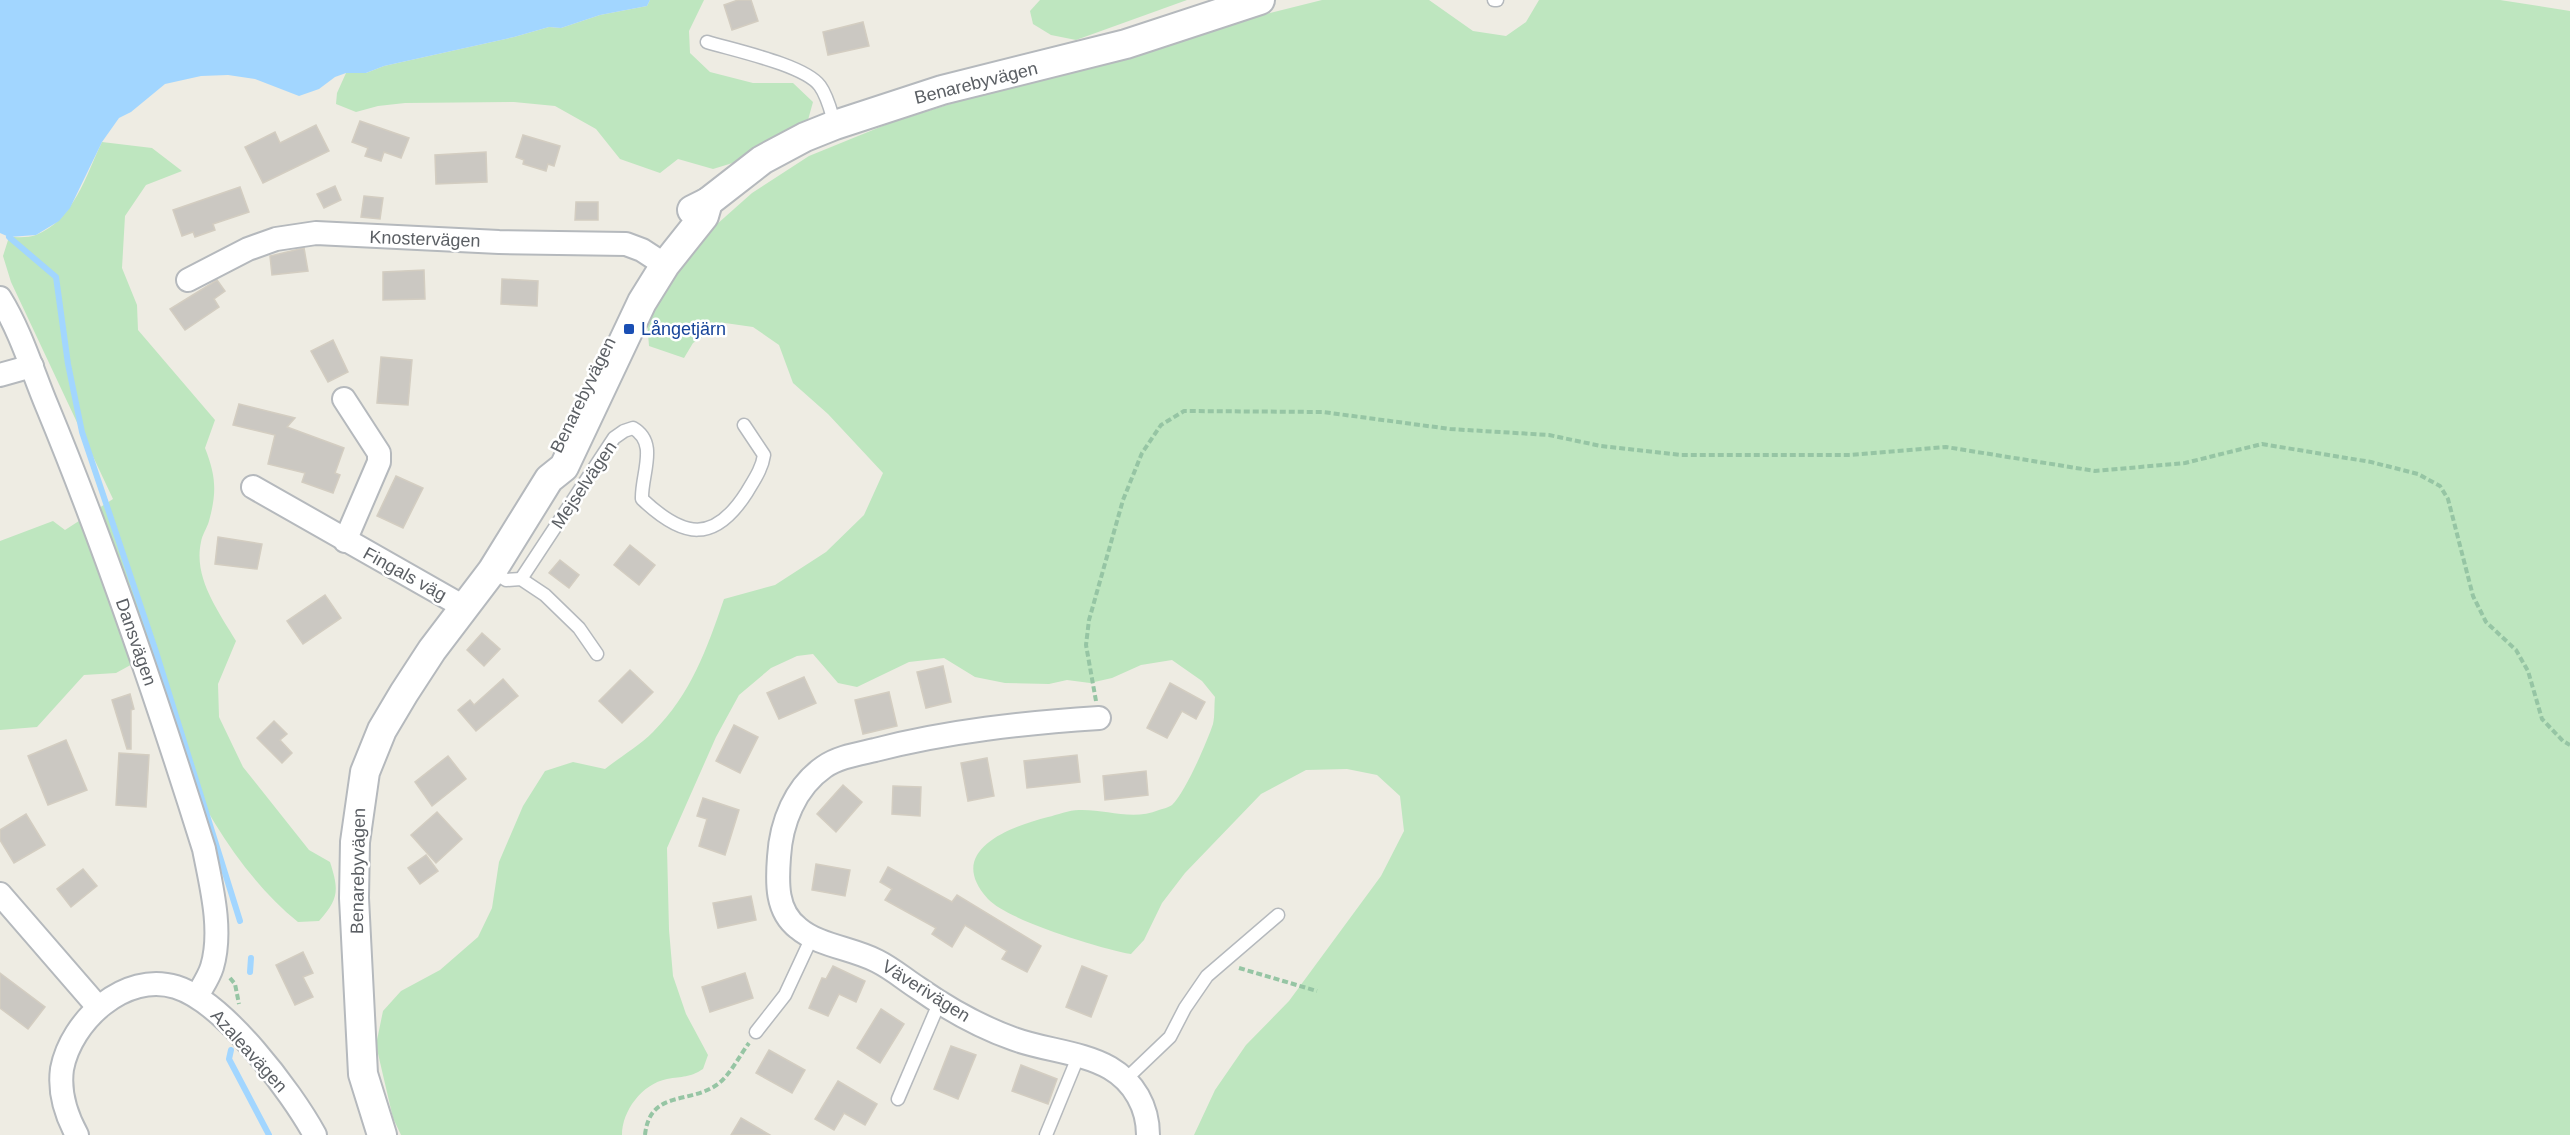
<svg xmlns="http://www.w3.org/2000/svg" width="2570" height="1135" font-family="Arial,sans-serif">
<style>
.green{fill:#bee6bf}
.water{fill:#a2d6ff}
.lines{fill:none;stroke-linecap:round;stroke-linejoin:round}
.stream{stroke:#a2d6ff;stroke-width:6}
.building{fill:#cbc8c2;stroke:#d3cdc1;stroke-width:1.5}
.service-casing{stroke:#b5b9bd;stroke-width:15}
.minor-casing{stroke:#b5b9bd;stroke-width:26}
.tertiary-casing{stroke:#b5b9bd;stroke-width:32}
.path{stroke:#96c5a4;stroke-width:4;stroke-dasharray:6 3;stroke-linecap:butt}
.service{stroke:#fff;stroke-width:12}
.minor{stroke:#fff;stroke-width:22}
.tertiary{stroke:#fff;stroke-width:28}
.transit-dot{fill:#1a4fb4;stroke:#fff;stroke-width:2}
.labels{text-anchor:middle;stroke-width:5;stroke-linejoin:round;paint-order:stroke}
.street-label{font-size:18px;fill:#5b5f64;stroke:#fff}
.transit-label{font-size:18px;fill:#164399;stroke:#fff;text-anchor:start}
</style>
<rect width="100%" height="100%" fill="#eeece3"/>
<!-- green -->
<g class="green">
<path d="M650 0H704L689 31 690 53 710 72 753 83H793L813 102 808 120 739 161 713 169 678 159 660 173 620 159 596 129 555 106 514 102 405 103 378 106 356 112 336 104 337 93 346 73H366L384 66 514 37 549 27 561 28 600 15 647 6Z"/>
<path d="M1040 0H1187L1076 40 1051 35 1033 24 1030 11Z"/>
<path d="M1322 0H1429L1473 31 1506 36 1526 22 1539 0H2500L2570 11V1135H1194L1215 1090 1246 1045 1289 1001 1381 876 1404 831 1400 796 1377 775 1347 769 1306 770 1261 794 1185 873 1162 903 1144 940 1131 954C1099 948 1009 921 988 899 944 851 1009 827 1048 817 1057 815 1069 810 1079 810 1106 809 1132 821 1159 810 1163 809 1169 807 1172 805 1185 793 1207 742 1213 724 1215 716 1214 705 1215 697L1202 681 1172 660 1141 665 1112 678 1090 683 1067 680 1049 684 1005 683 975 677 944 658 909 662 857 687 838 683 813 654 797 656 771 668 739 695 716 737 667 848 669 930 673 976 686 1014 708 1055 703 1069C689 1078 683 1076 667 1079 642 1084 622 1111 622 1135H401L393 1118 376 1045 383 1011 401 991 440 970 478 937 492 908 499 862 523 806 545 771 573 762 605 769C620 757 639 746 653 732 691 694 707 649 724 599L775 585 826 552 864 515 883 473 828 414 793 383 779 345 753 327 725 323 693 343 684 358 649 346 647 321 698 241 752 193 809 156 890 123 1004 87 1250 18Z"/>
<path d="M102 142 152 148 182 171 146 185 125 216 122 268 137 305 138 330 215 420 205 448C216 476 217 492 209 521 207 528 202 535 201 542 193 578 219 612 236 641L218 684 219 717 243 767 309 850 330 862C339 890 339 899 319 921L298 922C248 882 208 818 181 760 166 730 157 688 147 656L116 673 84 675 37 727 0 730V541L53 521 65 530 113 499 11 282 3 256 9 237C17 237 29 238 36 235 74 220 86 175 102 142Z"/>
</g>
<!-- water -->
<path class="water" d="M0 0H650L647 6 600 15 561 28 549 27 514 37 384 66 366 73H346L335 77 319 89 299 96 255 79 228 75 201 76 165 84 131 112 119 118 102 142 70 208 59 221 36 235 9 237 0 233Z"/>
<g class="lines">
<!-- stream -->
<g class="stream">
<path d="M9 237 56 277 68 364 82 432 156 652 240 921"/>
<path d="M250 972 251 958"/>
<path d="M231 1050 229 1059 269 1135"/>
</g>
</g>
<!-- building -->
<g class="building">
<path d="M738 0H751L758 21 732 30 724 5Z"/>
<path d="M863 22 869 46 828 55 823 32Z"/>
<path d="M360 121 409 138 401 158 384 152 381 161 365 156 368 148 352 142Z"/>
<path d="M316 125 329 151 263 183 245 147 275 132 280 143Z"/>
<path d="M523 135 560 146 554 166 548 164 546 171 523 164 524 160 516 157Z"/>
<path d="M486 152 487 182 436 184 435 155Z"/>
<path d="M335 186 341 200 324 208 317 194Z"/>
<path d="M240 187 249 212 213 224 215 230 195 237 193 232 182 236 173 210Z"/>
<path d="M364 196 383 198 380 219 361 217Z"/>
<path d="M576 202H598V220H575Z"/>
<path d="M304 248 308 271 272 275 270 256Z"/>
<path d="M424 270 425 299 383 300V272Z"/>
<path d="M502 279 538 281 537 306 501 304Z"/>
<path d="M217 280 225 291 214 299 219 307 185 330 170 309Z"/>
<path d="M333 340 348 372 328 382 311 351Z"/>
<path d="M381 357 412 360 408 405 377 403Z"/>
<path d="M239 404 295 418 287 427 344 448 335 473 340 475 333 493 302 482 305 473 268 464 275 435 233 425Z"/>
<path d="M396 476 423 488 403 528 377 516Z"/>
<path d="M218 537 262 544 257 569 215 564Z"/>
<path d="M630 545 655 565 639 585 614 565Z"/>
<path d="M560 560 579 575 569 588 549 573Z"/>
<path d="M325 595 341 618 303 644 287 621Z"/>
<path d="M482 633 500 649 484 666 467 650Z"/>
<path d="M943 666 951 702 926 708 917 672Z"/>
<path d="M630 670 653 692 622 723 599 701Z"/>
<path d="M804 677 816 703 779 719 767 693Z"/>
<path d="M503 679 518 696 476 731 458 710 470 700 474 705Z"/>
<path d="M1170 683 1205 702 1196 719 1182 711 1167 738 1147 728Z"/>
<path d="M889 692 897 726 863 734 855 700Z"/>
<path d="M130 694 134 709 131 710V749H127L112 700Z"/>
<path d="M274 721 287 734 280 740 292 753 282 763 257 738Z"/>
<path d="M734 725 758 737 740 773 716 761Z"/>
<path d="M66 740 87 790 48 805 28 756Z"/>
<path d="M119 753 149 755 146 807 116 805Z"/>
<path d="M1077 755 1080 782 1027 788 1024 761Z"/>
<path d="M448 756 466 779 432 806 415 782Z"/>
<path d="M987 758 994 796 968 801 961 763Z"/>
<path d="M1146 771 1148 795 1105 800 1103 776Z"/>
<path d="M843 785 862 802 836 832 817 814Z"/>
<path d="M893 786 921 787 920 816 892 814Z"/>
<path d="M703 798 739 810 725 855 699 846 707 819 697 816Z"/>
<path d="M437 812 462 839 436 863 411 835Z"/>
<path d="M26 814 45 845 14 863 0 840V830Z"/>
<path d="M426 855 438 871 420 884 408 868Z"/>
<path d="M816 864 850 870 845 896 812 890Z"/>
<path d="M888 867 952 902 957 895 1041 946 1027 972 1002 959 1007 951 965 925 952 947 932 934 936 928 885 900 892 889 880 882Z"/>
<path d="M83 869 97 886 71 907 57 889Z"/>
<path d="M751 896 756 920 718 928 713 903Z"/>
<path d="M303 952 313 973 303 977 313 997 295 1005 276 965Z"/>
<path d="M833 966 865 981 856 1002 839 994 828 1016 809 1008 822 978 826 979Z"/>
<path d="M1082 966 1107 976 1091 1017 1066 1007Z"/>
<path d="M0 973 45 1007 28 1029 0 1008Z"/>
<path d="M745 973 753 998 710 1012 702 987Z"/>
<path d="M881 1009 904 1024 880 1063 857 1048Z"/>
<path d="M951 1046 976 1055 958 1099 934 1089Z"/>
<path d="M769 1050 805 1070 792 1093 756 1073Z"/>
<path d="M1021 1065 1057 1079 1048 1104 1012 1091Z"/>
<path d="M838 1081 877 1104 865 1125 844 1113 834 1130 815 1119Z"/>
<path d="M741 1118 770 1135H731Z"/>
</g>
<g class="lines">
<!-- service casing -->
<g class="service-casing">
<g id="service">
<path d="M1494 0H1497"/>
<path d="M707 42C733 50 805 65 820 86 828 97 831 112 835 125"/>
<path d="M492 571 506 580 521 579 545 595 579 628 597 654"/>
<path d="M521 579 614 438 624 431 633 428C659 443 641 474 642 499 683 538 714 544 747 492 754 480 762 469 764 455L744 425"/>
<path d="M756 1032 785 995 812 937"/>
<path d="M1126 1079 1170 1037 1185 1008 1207 976 1278 915"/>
<path d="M898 1099 940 1001"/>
<path d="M1046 1135 1078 1057"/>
</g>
</g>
<!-- minor casing -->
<g class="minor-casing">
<g id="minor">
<path d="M188 280 248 249 276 239 316 233 499 242 626 244 642 250 665 265"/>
<path d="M0 298C21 332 32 370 47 406 107 551 157 699 204 849 211 885 223 930 212 967 209 977 202 987 197 996"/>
<path d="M0 375 32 366"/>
<path d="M344 399 379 453V462L345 541"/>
<path d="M253 487 464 607"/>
<path d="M1099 718C1024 723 948 731 875 750 858 754 838 757 824 767 795 787 781 823 779 857 777 883 776 911 798 928 819 946 852 948 877 961 893 969 904 979 918 988 948 1009 980 1027 1014 1039 1044 1050 1082 1052 1110 1068 1134 1082 1148 1107 1148 1135"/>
<path d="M0 894 98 1007"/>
<path d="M77 1135C66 1115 59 1091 62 1069 71 1021 125 971 176 987 224 1002 291 1091 315 1135"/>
</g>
</g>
<!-- tertiary casing -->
<g class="tertiary-casing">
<g id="tertiary">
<path d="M692 210 708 202 762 160 805 137 835 125 942 90 1126 44 1260 0"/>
<path d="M382 1135 363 1074 354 898 355 842 365 772 382 730 404 693 432 650 492 571 549 479 564 467 642 302 665 265 704 216 708 202"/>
</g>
</g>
<!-- path -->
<g class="path">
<path d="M1096 701 1086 645 1089 620 1123 500 1142 453 1161 425 1184 411 1323 412 1450 429 1549 435 1601 446 1681 455H1850L1946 447 2095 471 2185 463 2262 444 2371 462 2418 474 2440 486 2448 499 2473 596 2486 622 2516 650 2528 671 2542 719 2563 741 2570 745"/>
<path d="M1239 968 1317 991"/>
<path d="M230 978 235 984 239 1004"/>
<path d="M645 1135C650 1089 689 1105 718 1084 730 1075 740 1055 749 1043"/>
</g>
<!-- service -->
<use href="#service" class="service"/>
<!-- minor -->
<use href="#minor" class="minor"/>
<!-- tertiary -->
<use href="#tertiary" class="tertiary"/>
</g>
<!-- markers -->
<rect class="transit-dot" x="623" y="323" width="12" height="12" rx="3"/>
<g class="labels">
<!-- street labels -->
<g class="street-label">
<text transform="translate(976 83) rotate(-14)" y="6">Benarebyvägen</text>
<text transform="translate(425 239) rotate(2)" y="6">Knostervägen</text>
<text transform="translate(583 395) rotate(-64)" y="6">Benarebyvägen</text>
<text transform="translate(584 485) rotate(-56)" y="6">Mejselvägen</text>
<text transform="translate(405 574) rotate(29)" y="6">Fingals väg</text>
<text transform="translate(136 642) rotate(71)" y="6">Dansvägen</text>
<text transform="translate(358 871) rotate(-89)" y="6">Benarebyvägen</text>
<text transform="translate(926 991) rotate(32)" y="6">Väverivägen</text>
<text transform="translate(249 1051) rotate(48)" y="6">Azaleavägen</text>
</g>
<!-- transit labels -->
<g class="transit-label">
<text x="641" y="335">Långetjärn</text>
</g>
</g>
</svg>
